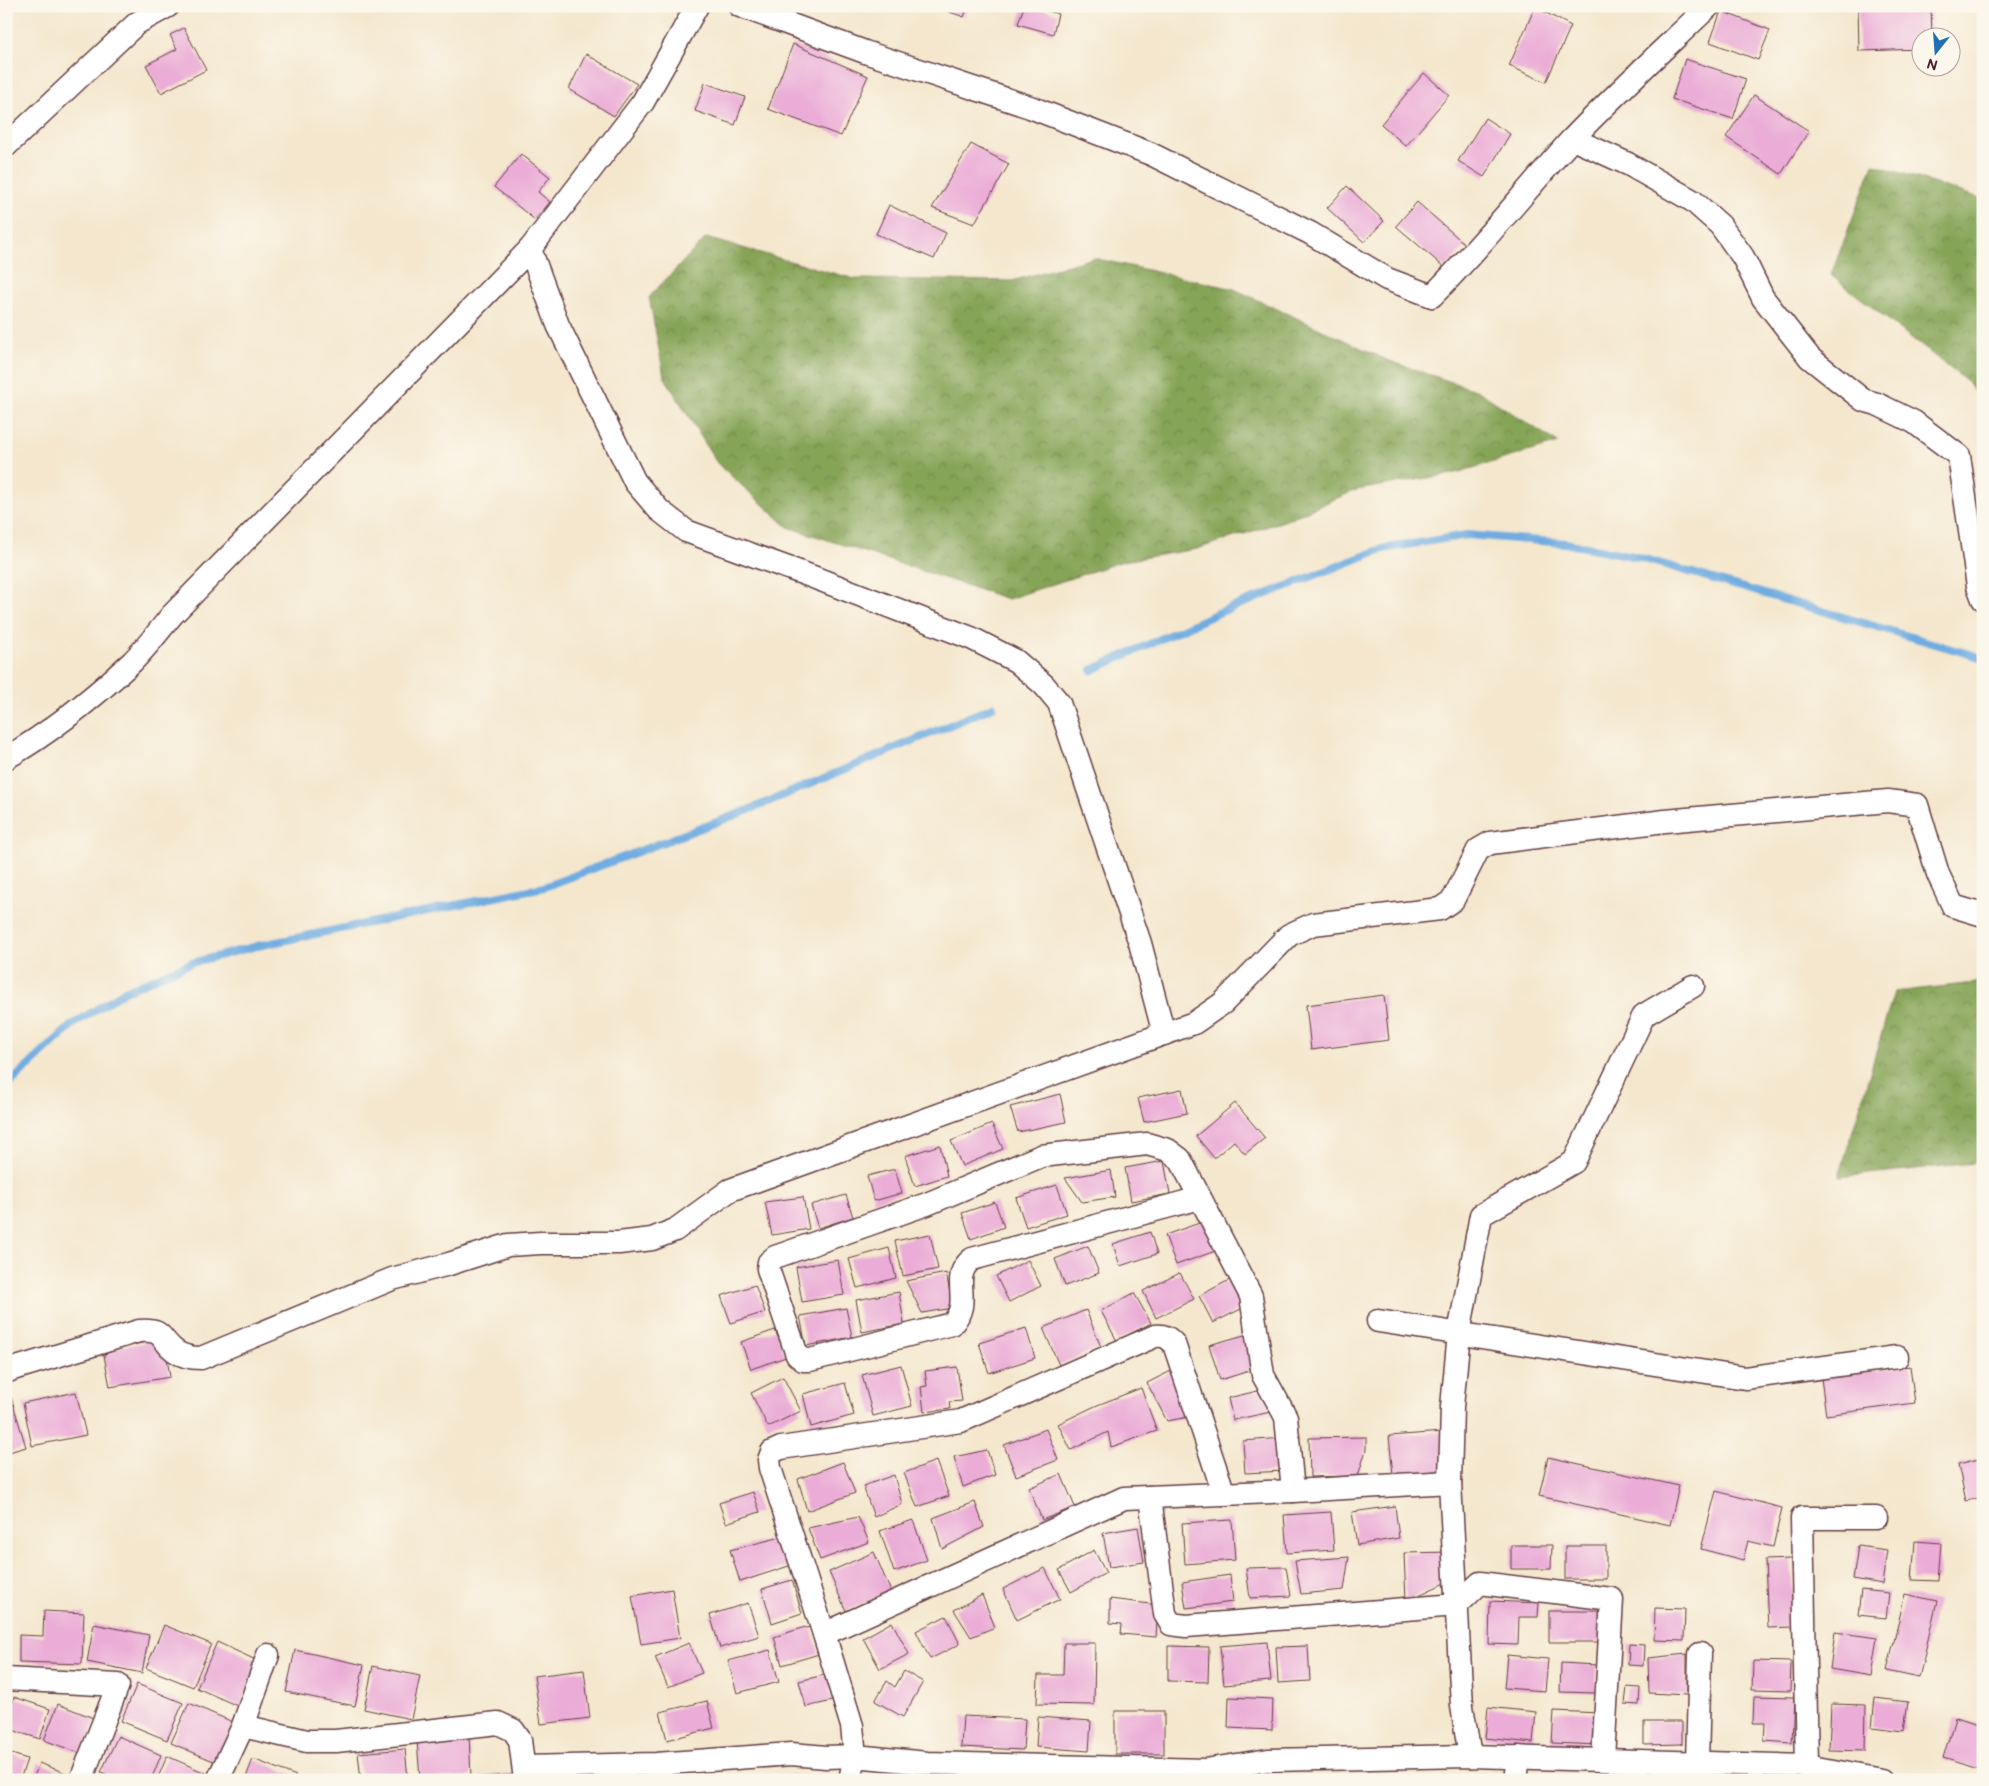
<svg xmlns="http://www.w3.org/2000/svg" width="1989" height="1786" font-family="'Balsamiq Sans',sans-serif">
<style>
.forest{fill:url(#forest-crowns);stroke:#686241}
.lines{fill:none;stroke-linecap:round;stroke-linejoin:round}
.stream{stroke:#6face1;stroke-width:8}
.building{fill:#ebadd7}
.street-casing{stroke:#643d43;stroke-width:25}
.street{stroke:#fff;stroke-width:22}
</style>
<defs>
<pattern id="forest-crowns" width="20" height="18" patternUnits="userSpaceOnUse" patternTransform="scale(1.25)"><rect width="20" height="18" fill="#86a457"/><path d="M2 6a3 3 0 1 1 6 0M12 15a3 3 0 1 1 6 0" fill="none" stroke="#708548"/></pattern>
</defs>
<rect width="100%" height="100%" fill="#fbf7ec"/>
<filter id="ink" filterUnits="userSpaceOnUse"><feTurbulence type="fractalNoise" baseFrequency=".02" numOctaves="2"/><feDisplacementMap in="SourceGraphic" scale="10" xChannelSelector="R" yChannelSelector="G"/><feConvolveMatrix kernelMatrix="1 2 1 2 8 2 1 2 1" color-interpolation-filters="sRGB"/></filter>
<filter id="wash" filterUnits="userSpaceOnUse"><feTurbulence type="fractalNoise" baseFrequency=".0096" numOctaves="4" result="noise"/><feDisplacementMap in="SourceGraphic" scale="20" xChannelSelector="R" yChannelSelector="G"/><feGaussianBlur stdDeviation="1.12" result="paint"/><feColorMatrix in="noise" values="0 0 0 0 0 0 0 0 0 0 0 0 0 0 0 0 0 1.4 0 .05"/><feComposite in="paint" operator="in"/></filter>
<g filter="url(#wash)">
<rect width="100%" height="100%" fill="#f4e7ce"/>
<!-- forest -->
<g class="forest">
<path d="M1873 164 1983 199V409L1969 383 1831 275Z"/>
<path d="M706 238 855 279 1012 281 1093 258 1234 289 1387 360 1478 391 1558 443 1452 474 1356 490 1284 521 1197 549 1123 561 1008 599 788 527 717 463 664 376 649 297Z"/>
<path d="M1983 982V1162L1839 1177 1894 992Z"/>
</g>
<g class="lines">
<!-- stream -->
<g class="stream">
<path d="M1092 670 1218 613 1382 549 1467 535 1565 543 1638 557 1983 658"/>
<path d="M6 1087 72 1025 125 991 191 963 257 946 544 887 746 811 993 707"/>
</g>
</g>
<g id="blocks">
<!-- building -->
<g class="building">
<path d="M646 6H660L657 12Z"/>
<path d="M933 6H968L964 17Z"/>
<path d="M1024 6H1034L1058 14 1053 34 1018 24Z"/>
<path d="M1858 6H1931L1932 38H1922V49L1859 51Z"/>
<path d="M1535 7 1571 26 1546 82 1509 66Z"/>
<path d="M1721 11 1770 30 1758 60 1710 42Z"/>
<path d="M184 28 206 70 161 93 146 65 177 49 170 35Z"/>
<path d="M793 44 868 76 841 136 768 109Z"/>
<path d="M586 54 637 84 614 116 569 89Z"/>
<path d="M1685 59 1746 79 1733 119 1672 99Z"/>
<path d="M1424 73 1449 95 1406 146 1381 124Z"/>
<path d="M705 83 745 97 735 125 695 111Z"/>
<path d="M1754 95 1809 131 1781 174 1726 137Z"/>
<path d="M1485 118 1510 134 1484 177 1458 161Z"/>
<path d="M971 144 1009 164 974 224 932 208Z"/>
<path d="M521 154 550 177 538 192 550 202 535 220 494 187Z"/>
<path d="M1347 186 1384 221 1364 242 1327 208Z"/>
<path d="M1417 202 1466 245 1445 268 1396 226Z"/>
<path d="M889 205 946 233 934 259 876 234Z"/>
<path d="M1384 995 1389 1040 1311 1050 1306 1005Z"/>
<path d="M1182 1089 1187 1113 1144 1122 1138 1098Z"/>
<path d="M1060 1094 1066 1122 1018 1132 1010 1107Z"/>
<path d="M1235 1103 1265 1138 1245 1154 1234 1141 1214 1158 1196 1136Z"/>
<path d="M992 1124 1003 1149 962 1166 951 1141Z"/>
<path d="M940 1145 947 1176 915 1186 905 1156Z"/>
<path d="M1164 1161 1170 1194 1131 1201 1125 1168Z"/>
<path d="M895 1169 902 1193 874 1201 867 1176Z"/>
<path d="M1111 1170 1115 1197 1082 1202 1065 1178Z"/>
<path d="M1057 1185 1067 1214 1026 1227 1016 1198Z"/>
<path d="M846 1195 853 1217 818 1228 811 1205Z"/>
<path d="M803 1197 809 1229 772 1235 765 1202Z"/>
<path d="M995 1202 1004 1227 971 1239 962 1213Z"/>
<path d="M1211 1219 1221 1249 1176 1265 1165 1235Z"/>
<path d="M1150 1232 1157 1254 1120 1266 1113 1244Z"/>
<path d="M930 1234 938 1269 903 1276 895 1241Z"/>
<path d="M1088 1246 1099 1273 1065 1286 1055 1259Z"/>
<path d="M889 1248 896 1278 857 1288 849 1259Z"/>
<path d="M838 1260 844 1295 802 1302 796 1267Z"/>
<path d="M1028 1260 1041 1286 1009 1302 996 1276Z"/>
<path d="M946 1273 953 1308 922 1313 906 1281Z"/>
<path d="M1180 1273 1194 1299 1156 1318 1143 1291Z"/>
<path d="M1233 1278 1247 1306 1213 1323 1199 1296Z"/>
<path d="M755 1285 765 1312 731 1323 721 1296Z"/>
<path d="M899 1292 904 1324 862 1332 856 1300Z"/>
<path d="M1134 1293 1151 1323 1117 1341 1101 1311Z"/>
<path d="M846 1308 852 1337 806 1346 800 1316Z"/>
<path d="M1086 1310 1101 1347 1059 1365 1043 1328Z"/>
<path d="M1026 1328 1035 1358 989 1373 979 1343Z"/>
<path d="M775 1330 786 1357 751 1369 741 1342Z"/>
<path d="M1248 1334 1259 1368 1220 1380 1209 1345Z"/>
<path d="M164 1339 170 1377 110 1387 103 1350Z"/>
<path d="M901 1365 912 1406 873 1416 862 1375Z"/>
<path d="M1910 1366 1915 1403 1826 1415 1821 1378Z"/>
<path d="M957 1367 962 1401 949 1402 950 1409 924 1412 921 1387 927 1386 925 1371Z"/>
<path d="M1173 1370 1189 1417 1167 1421 1147 1383Z"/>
<path d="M783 1377 801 1411 768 1427 751 1393Z"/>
<path d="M845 1383 854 1415 811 1427 803 1394Z"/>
<path d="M1141 1388 1157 1431 1111 1447 1108 1432 1071 1450 1058 1424 1095 1406Z"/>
<path d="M1266 1389 1271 1412 1233 1420 1228 1398Z"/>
<path d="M76 1392 86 1435 32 1446 23 1403Z"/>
<path d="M11 1397 26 1447 6 1453V1398Z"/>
<path d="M1046 1429 1058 1460 1016 1476 1004 1445Z"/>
<path d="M1443 1432 1446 1470 1393 1475 1389 1436Z"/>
<path d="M1366 1437V1450L1358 1476 1310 1477 1309 1438Z"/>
<path d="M1283 1438 1285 1471 1245 1473 1243 1441Z"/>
<path d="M987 1450 995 1475 963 1487 954 1457Z"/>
<path d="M1548 1457 1679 1486 1670 1525 1539 1496Z"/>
<path d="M1983 1458V1497L1966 1501 1958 1464Z"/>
<path d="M936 1461 949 1496 917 1507 904 1473Z"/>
<path d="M843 1462 855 1493 807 1511 798 1479Z"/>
<path d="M1061 1474 1075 1507 1042 1520 1029 1488Z"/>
<path d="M894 1475 902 1504 874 1517 863 1486Z"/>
<path d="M1716 1491 1782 1508 1773 1547 1748 1541 1743 1560 1701 1549Z"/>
<path d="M753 1492 760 1512 726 1523 719 1503Z"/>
<path d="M975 1502 984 1527 942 1549 933 1518Z"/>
<path d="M1395 1506 1399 1538 1357 1545 1352 1512Z"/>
<path d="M1331 1512 1334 1550 1287 1553 1284 1515Z"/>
<path d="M858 1517 869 1542 820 1560 808 1528Z"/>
<path d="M913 1520 927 1560 894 1572 880 1531Z"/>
<path d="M1232 1520 1235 1560 1185 1564 1182 1523Z"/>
<path d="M1138 1527 1144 1562 1109 1567 1103 1533Z"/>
<path d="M785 1536 795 1564 740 1582 730 1550Z"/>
<path d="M1915 1541 1941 1543 1938 1581 1912 1580Z"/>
<path d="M1511 1545H1552L1551 1569H1511Z"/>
<rect x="1565" y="1546" width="41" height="33"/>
<path d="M1858 1546 1887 1550 1882 1584 1853 1579Z"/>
<path d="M1094 1550 1106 1573 1071 1592 1059 1570Z"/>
<path d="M874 1552 891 1592 846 1611 829 1572Z"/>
<path d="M1450 1552 1451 1580 1406 1601 1404 1553Z"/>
<path d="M1349 1557 1344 1590 1301 1594 1295 1561Z"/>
<path d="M1791 1559 1794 1627 1768 1628 1765 1560Z"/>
<path d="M1286 1567 1291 1596 1250 1598 1246 1568Z"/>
<path d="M1045 1568 1060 1599 1017 1620 1003 1589Z"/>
<path d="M1230 1575 1233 1602 1186 1608 1182 1582Z"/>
<path d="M792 1580 802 1613 772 1623 762 1589Z"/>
<path d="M672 1589 680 1638 641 1644 632 1596Z"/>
<path d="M1861 1590 1889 1593 1886 1618 1858 1615Z"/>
<path d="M1905 1594 1937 1601 1919 1678 1887 1671Z"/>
<path d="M982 1595 995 1627 971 1637 954 1610Z"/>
<path d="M1110 1599 1158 1605 1156 1637 1121 1634 1122 1624 1110 1623Z"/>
<path d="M1490 1601 1539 1603 1538 1617H1519L1518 1645 1489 1644Z"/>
<path d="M748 1603 759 1636 720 1648 710 1615Z"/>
<path d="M1655 1608 1685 1609 1684 1641 1654 1640Z"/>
<path d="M44 1611 84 1613 82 1664 19 1662V1635L43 1636Z"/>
<rect x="1549" y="1611" width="53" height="31"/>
<path d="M946 1616 960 1644 930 1659 916 1631Z"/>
<path d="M892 1622 909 1654 880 1669 863 1638Z"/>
<path d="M94 1624 149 1635 142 1673 87 1662Z"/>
<path d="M164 1625 211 1644 193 1687 146 1668Z"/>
<path d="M805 1627 806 1628 811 1627 819 1654 782 1665 774 1637Z"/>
<path d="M1835 1632 1877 1638 1871 1676 1830 1669Z"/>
<path d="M217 1642 260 1662 240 1707 197 1688Z"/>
<path d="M1267 1642 1271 1681 1224 1685 1220 1646Z"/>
<path d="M689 1643 702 1673 668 1687 655 1657Z"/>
<path d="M1064 1643H1095L1094 1705 1037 1704 1038 1675H1063Z"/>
<path d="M1629 1644 1644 1645 1643 1666 1628 1665Z"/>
<path d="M1168 1646 1209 1647 1208 1682 1168 1681Z"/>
<path d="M1308 1646 1310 1681 1278 1683 1276 1647Z"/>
<path d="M295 1650 364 1665 355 1706 286 1692Z"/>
<path d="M770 1650 779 1682 737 1693 728 1661Z"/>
<path d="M1687 1654V1695L1649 1693 1648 1658Z"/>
<path d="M1507 1655 1548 1659 1545 1691 1504 1688Z"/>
<path d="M1753 1661 1791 1662 1790 1691 1752 1690Z"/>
<path d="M1561 1663 1597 1665 1596 1693 1560 1692Z"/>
<path d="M373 1666 420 1676 411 1719 364 1709Z"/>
<path d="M584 1670 590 1718 541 1724 534 1676Z"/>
<path d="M904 1671 923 1682 903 1717 875 1701 887 1681 895 1687Z"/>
<path d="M828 1674 836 1688 829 1690 832 1701 806 1707 799 1681Z"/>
<path d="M137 1684 183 1703 167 1740 121 1721Z"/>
<path d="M1627 1687 1640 1688 1639 1705 1625 1704Z"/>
<path d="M1754 1696 1794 1697 1792 1743 1764 1741 1765 1723H1753Z"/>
<path d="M14 1697 50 1709 40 1739 6 1728V1721Z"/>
<path d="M1229 1697 1273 1699 1272 1730 1228 1728Z"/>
<path d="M1875 1698 1908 1702 1904 1731 1872 1727Z"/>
<path d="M707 1701 714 1728 667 1740 660 1712Z"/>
<path d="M189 1703 235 1723 218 1763 171 1743Z"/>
<path d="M58 1704 96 1719 82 1754 44 1740Z"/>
<path d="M1831 1704 1866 1705 1865 1751 1829 1750Z"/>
<path d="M1488 1707 1536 1712 1533 1743 1485 1738Z"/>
<rect x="1115" y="1711" width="49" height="43"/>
<path d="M1554 1711 1600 1713 1599 1745 1552 1743Z"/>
<path d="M963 1716 1025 1719 1023 1750 961 1747Z"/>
<path d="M1038 1717 1091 1721 1089 1751 1036 1747Z"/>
<path d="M1955 1717 1983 1725V1770L1943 1758Z"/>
<path d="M1644 1722H1682V1744L1644 1745Z"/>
<path d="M118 1736 161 1755 151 1780H119L101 1772Z"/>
<path d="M469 1736 471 1776 420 1779 417 1740Z"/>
<path d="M405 1749 408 1778 361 1780 358 1753Z"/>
<path d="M6 1752 27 1759 20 1780H6Z"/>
<path d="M167 1756 210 1775 208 1780H157Z"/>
<path d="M253 1759 296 1776 294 1780H245Z"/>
<path d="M39 1763 71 1775 69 1780H33Z"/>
<path d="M522 1774V1780H480V1777Z"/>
<path d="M790 1774 810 1779V1780H790Z"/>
</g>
</g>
</g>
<g filter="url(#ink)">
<use href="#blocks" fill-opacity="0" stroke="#643d43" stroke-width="1"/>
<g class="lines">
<!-- street casing -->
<g class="street-casing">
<g id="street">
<path d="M740 6 865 52 1030 107 1151 154 1310 233 1387 279 1432 296C1482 246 1525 191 1572 139 1616 93 1663 50 1709 6"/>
<path d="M1573 139 1628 164 1693 201 1720 225 1743 257 1763 298 1810 358 1863 400 1877 404 1914 422 1959 456 1978 586 1983 599"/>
<path d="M6 146 137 23 168 6"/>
<path d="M530 249 558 325 635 482 659 510 686 531 813 577 971 638 1016 661 1044 685 1059 703 1140 943 1164 1034"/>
<path d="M6 758C52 732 93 698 132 662 146 648 159 631 172 615L530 249 643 102 697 6"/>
<path d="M1200 1198 972 1259C948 1278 974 1300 952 1324L810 1360H803L797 1355 768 1269 769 1262 775 1257 927 1204 1041 1156 1147 1144 1168 1150 1180 1159 1251 1296 1263 1375 1286 1417 1293 1491"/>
<path d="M1378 1321 1745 1378 1897 1357"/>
<path d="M6 1372 13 1369 139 1331C165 1329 158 1338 175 1351 183 1357 192 1358 201 1358L392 1279 449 1264 508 1245 541 1243H619L652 1239 675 1230 730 1190 1194 1023 1223 1003 1289 935 1313 924 1440 909 1453 900 1478 850 1490 843 1665 821 1888 801 1917 805 1938 874 1953 906 1983 915"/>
<path d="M1450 1482 1452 1407 1459 1333 1481 1215 1574 1162 1644 1015 1693 986"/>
<path d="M1150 1497 1165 1614 1171 1624 1186 1626 1457 1605 1480 1583 1612 1599 1603 1759"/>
<path d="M824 1634 770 1468 769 1460 772 1452 781 1448 961 1421 1155 1336C1164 1335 1168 1337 1174 1344L1224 1494"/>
<path d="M6 1679 118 1685 81 1780"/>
<path d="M243 1726 307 1741H336L498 1723 513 1730 520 1740 525 1780"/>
<path d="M1697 1762 1700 1654"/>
<path d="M1807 1766 1802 1518H1876"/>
<path d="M524 1767 656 1764 791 1754 826 1757 855 1756 927 1763 1205 1770 1268 1760 1470 1756 1807 1766 1881 1780"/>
<path d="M218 1780 243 1726 268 1655"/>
<path d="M850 1780 855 1756 852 1726 824 1634 1124 1498 1293 1491 1450 1482 1462 1706 1470 1756"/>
<path d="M1515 1780 1518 1757"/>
</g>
</g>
<!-- street -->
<use href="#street" class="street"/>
</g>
</g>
<!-- margin -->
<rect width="1989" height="1786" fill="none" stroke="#fbf7ec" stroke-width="25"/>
<!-- north arrow -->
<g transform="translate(1936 52) rotate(197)"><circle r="24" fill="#fbf7ec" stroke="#b4a19f"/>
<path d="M0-4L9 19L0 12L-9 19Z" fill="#1f6fb2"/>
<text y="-8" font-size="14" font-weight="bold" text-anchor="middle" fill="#4a1f2b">N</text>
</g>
</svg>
